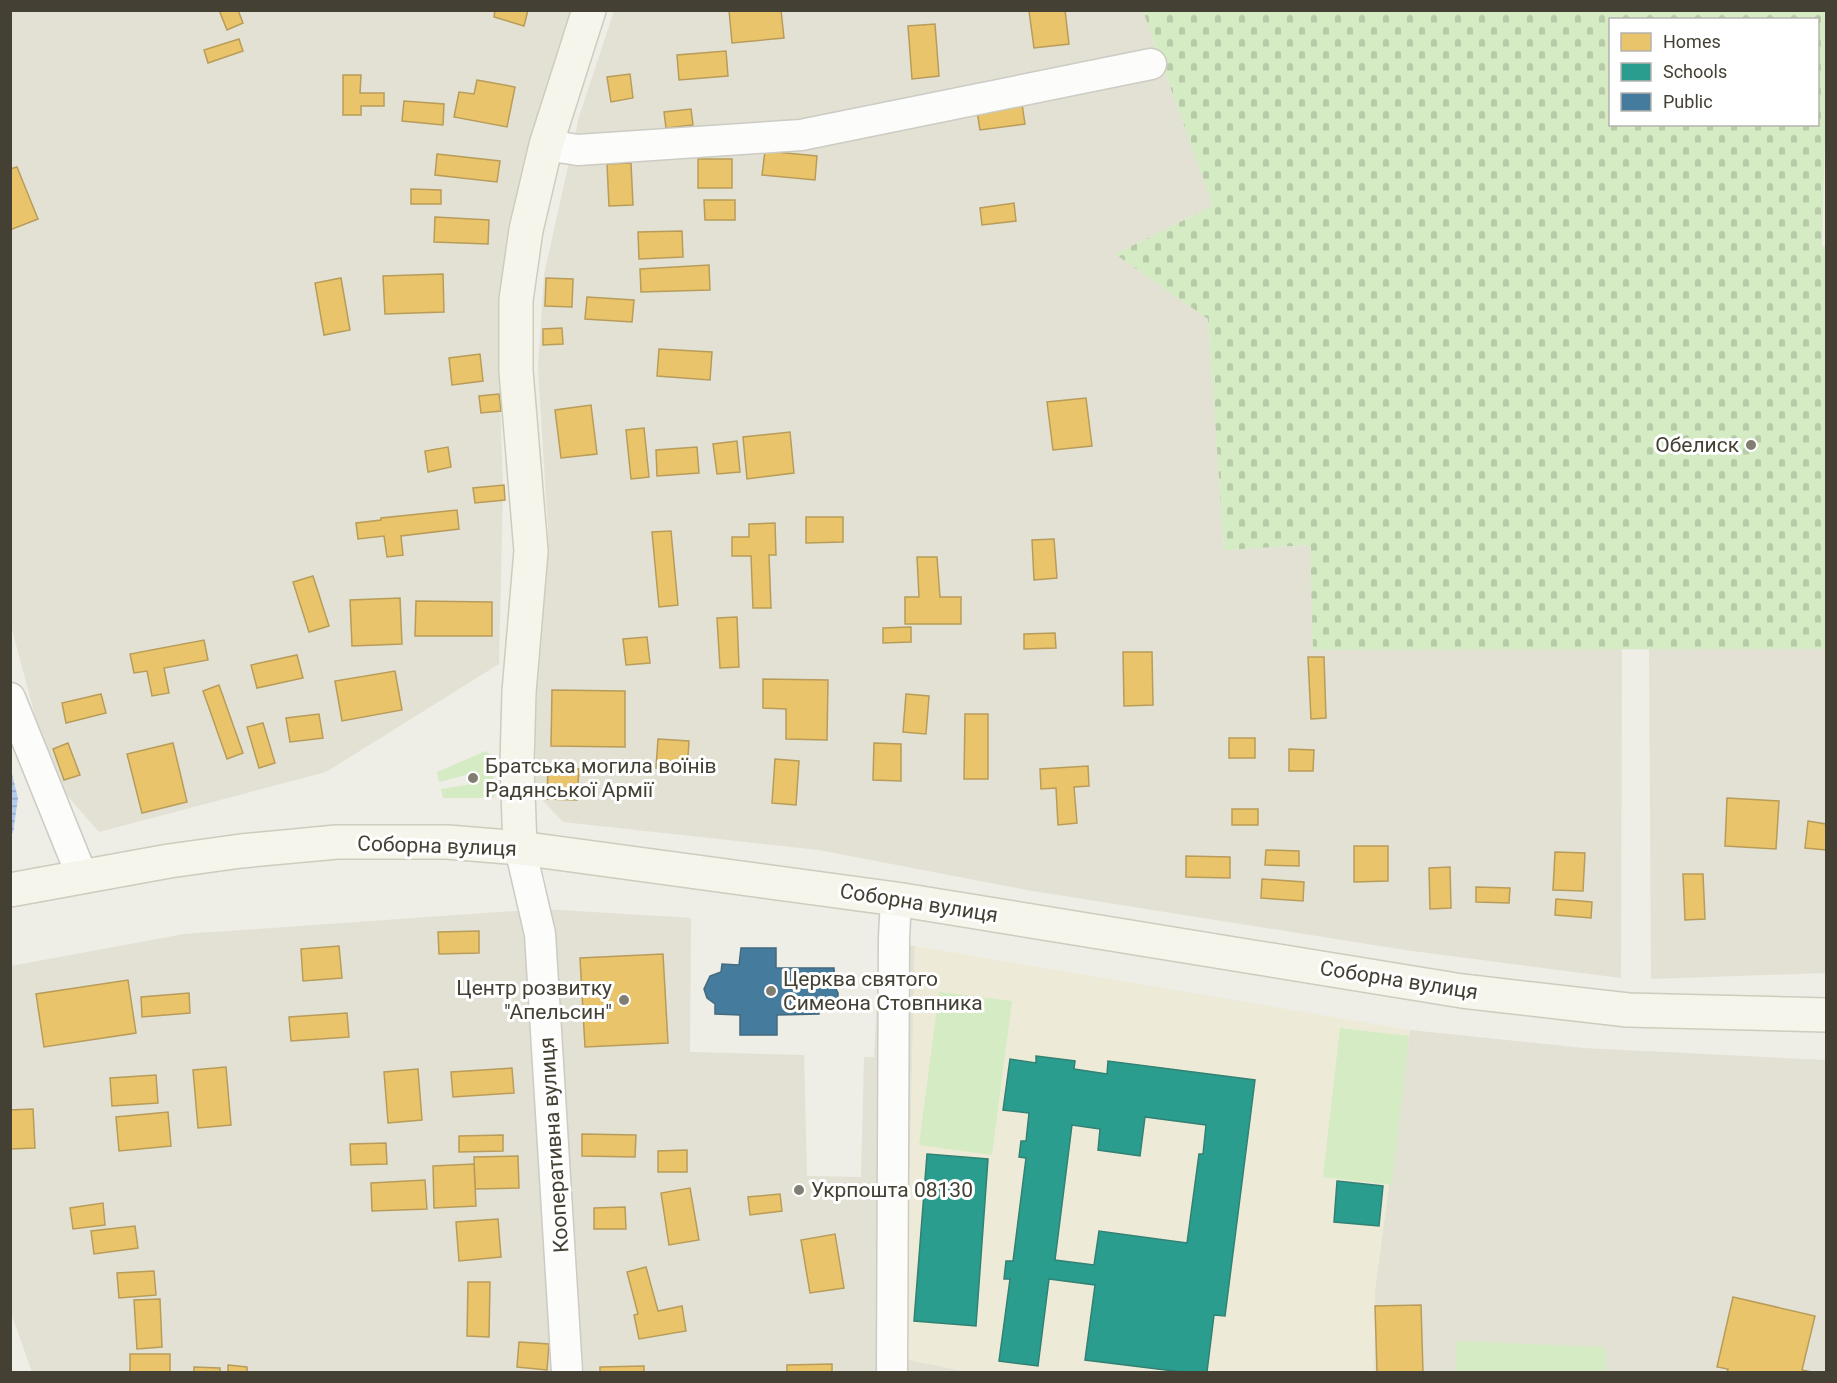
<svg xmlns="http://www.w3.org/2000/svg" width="1837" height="1383" font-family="Roboto,sans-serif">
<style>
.residential{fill:#e3e1d3}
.education{fill:#edebd7}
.green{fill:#d4ebc4}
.cemetery{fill:url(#cemetery-stones);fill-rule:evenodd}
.water{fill:url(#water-rules)}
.homes{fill:#e9c46a;stroke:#b89c5a;stroke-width:1.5}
.schools{fill:#2a9d8f;stroke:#328173;stroke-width:1.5;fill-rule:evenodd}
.public{fill:#457b9d;stroke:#45697d;stroke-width:1.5}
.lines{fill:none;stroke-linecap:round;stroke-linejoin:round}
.street-casing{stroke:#cccbc4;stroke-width:33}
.secondary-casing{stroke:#ceccbd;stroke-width:36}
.street{stroke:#fcfcfb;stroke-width:30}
.secondary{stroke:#f6f5ec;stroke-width:33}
.poi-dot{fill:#807d72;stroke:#fff;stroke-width:2}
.labels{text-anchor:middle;stroke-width:6;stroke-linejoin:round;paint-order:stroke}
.poi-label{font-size:21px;fill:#444033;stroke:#fff;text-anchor:start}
.street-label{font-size:21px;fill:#444033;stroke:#fff}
</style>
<defs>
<pattern id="cemetery-stones" width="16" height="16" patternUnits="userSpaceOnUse" patternTransform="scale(1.5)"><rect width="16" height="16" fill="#d4ebc4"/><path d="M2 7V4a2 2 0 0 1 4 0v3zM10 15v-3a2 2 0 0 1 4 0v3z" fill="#b7cba9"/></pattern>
<pattern id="water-rules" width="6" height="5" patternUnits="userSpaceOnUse" patternTransform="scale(1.5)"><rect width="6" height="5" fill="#b4ccee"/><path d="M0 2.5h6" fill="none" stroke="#94a7c1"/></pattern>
</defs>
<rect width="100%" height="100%" fill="#eeede6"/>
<!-- residential -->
<g class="residential">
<path d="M10 11H578L516 199 498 335 503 489 499 664 326 772 99 832 64 792 36 719 11 626Z"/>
<path d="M614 11H1143L1213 206 1115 254 1208 319 1224 550 1310 545 1314 650 1622 649 1621 978 1405 950 1027 890 819 850 563 822 536 793 535 708 548 529 538 368 544 275 579 117Z"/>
<path d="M1649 649H1826V973L1651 979Z"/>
<path d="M543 909 691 918 690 1052 804 1055 807 1176 861 1177 864 1057H874L880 943 915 946 905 1359 968 1372H32L11 1313V966L184 934Z"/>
<path d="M1410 1030 1583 1048 1826 1060V1372H1374L1375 1289Z"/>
</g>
<!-- education -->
<path class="education" d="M915 946 1410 1030 1375 1289 1374 1372H968L905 1359Z"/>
<!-- green -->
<g class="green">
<path d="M486 751 490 755 496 794 493 798H443L441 789 479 783 477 772 439 782 437 772Z"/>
<path d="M939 992 1012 1001 992 1155 919 1145Z"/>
<path d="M1340 1028 1409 1036 1392 1185 1323 1177Z"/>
<path d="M1457 1341 1606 1347V1372H1455Z"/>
</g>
<!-- cemetery -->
<path class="cemetery" d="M1143 11H1826V100L1822 246 1826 247V649L1313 650 1310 545 1224 550 1208 319 1115 254 1213 206ZM1610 20H1818V124H1610Z"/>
<!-- water -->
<path class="water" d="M11 770 18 798 13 833 11 834Z"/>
<!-- homes -->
<g class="homes">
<path d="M219 10H238L243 23 227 30Z"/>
<path d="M495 10H528L524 26 494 17Z"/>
<path d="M729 10H781L784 38 732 43Z"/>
<path d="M1065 10 1069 44 1034 48 1029 11Z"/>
<path d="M935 24 939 76 912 79 908 26Z"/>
<path d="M239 39 243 51 208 63 204 50Z"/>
<path d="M726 51 728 76 679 80 677 55Z"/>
<path d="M630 74 633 98 611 102 607 77Z"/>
<path d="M343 75H361L360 93H384V106H361V115H343Z"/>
<path d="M477 80 515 87 507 127 454 117 459 92 474 94Z"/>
<path d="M404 101 444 104 443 125 402 121Z"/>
<path d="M1022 104 1025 124 980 130 977 111Z"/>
<path d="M691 109 693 125 666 128 664 112Z"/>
<path d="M765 151 817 156 815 180 762 175Z"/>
<path d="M437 154 500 161 497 182 435 175Z"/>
<rect x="698" y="159" width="34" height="29"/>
<path d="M631 163 633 205 609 206 607 164Z"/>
<path d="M17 167 38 219 10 230V169Z"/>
<path d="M411 189 441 190V204H411Z"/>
<path d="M704 200H735V220H705Z"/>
<path d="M1014 203 1016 221 982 225 980 208Z"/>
<path d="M435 217 489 220 488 244 434 242Z"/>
<path d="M682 231 683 257 639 259 638 232Z"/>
<path d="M709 265 710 290 641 292 640 269Z"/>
<path d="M443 274 444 312 385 314 383 276Z"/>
<path d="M341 278 350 330 324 335 315 283Z"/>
<path d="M546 278 573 279 572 307 545 306Z"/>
<path d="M587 297 634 300 632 322 585 319Z"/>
<path d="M562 328 563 344 543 345V329Z"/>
<path d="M659 349 712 352 710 380 657 376Z"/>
<path d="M480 354 483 381 452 385 449 358Z"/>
<path d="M499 394 501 411 481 413 479 396Z"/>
<path d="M1086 398 1092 446 1053 450 1047 402Z"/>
<path d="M591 405 597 454 561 458 555 410Z"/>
<path d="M644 428 649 477 631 479 626 430Z"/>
<path d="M790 432 794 473 747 479 743 437Z"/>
<path d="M737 441 740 472 717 474 713 444Z"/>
<path d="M448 447 451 467 428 472 425 451Z"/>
<path d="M697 447 699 473 657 476 656 450Z"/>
<path d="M504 485 505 500 475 503 473 488Z"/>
<path d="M457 510 459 529 401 536 403 555 387 557 384 536 358 539 356 523 381 520V518Z"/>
<path d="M806 517H843V542L806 543Z"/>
<path d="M775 523 776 555H769L771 608H753L751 556H732V537H749V524Z"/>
<path d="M671 531 678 605 659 607 652 532Z"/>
<path d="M1054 539 1057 578 1034 580 1032 540Z"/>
<path d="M917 557H937L940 597H961V624H905V597H919Z"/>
<path d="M313 576 329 626 309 632 293 582Z"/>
<path d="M400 598 402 644 352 646 350 600Z"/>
<path d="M416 601 492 602V636H415Z"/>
<path d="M737 617 739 667 720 668 717 618Z"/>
<path d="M911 627V642L883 643V628Z"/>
<path d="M1055 633 1056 648 1024 649V634Z"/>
<path d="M647 637 650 663 626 665 623 639Z"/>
<path d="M204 640 208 660 164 668 169 693 152 696 147 671 134 673 130 654Z"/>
<path d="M1123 652H1152L1153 705 1124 706Z"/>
<path d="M297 655 303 678 257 688 251 665Z"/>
<path d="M1308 657H1324L1326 718 1311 719Z"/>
<path d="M395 671 402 710 342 721 335 681Z"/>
<path d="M763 679 828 680 827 740 786 739V709L763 708Z"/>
<path d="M219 685 243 753 227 759 203 691Z"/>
<path d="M552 690 625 691V747L551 746Z"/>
<path d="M101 694 106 713 66 723 62 703Z"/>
<path d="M906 694 929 696 926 734 903 732Z"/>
<path d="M319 714 323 738 290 742 286 718Z"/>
<path d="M965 714H988V779H964Z"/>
<path d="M263 723 275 763 259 768 247 727Z"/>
<rect x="1229" y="738" width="26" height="20"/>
<path d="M658 739 689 741 687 771 656 768Z"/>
<path d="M68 743 80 775 64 780 53 749Z"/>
<path d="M173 743 187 802 142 813 127 754Z"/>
<path d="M874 743 901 744V781L873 780Z"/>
<path d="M1289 749 1314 750 1313 771H1289Z"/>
<path d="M775 759 799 761 796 805 772 803Z"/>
<path d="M1088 766 1089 786 1074 787 1077 823 1058 825 1056 788 1041 789 1040 769Z"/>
<path d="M548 767 579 769 577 800 547 799Z"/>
<path d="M1727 798 1779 801 1776 849 1725 846Z"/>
<rect x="1232" y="809" width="26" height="16"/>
<path d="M1808 821 1826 824V850L1805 848Z"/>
<path d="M1354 846H1388V881L1354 882Z"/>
<path d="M1266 850 1299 851V866L1265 865Z"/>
<path d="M1555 852 1585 853 1583 891 1553 890Z"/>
<path d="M1186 856 1230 857V878L1186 877Z"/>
<path d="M1450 867 1451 908 1430 909 1429 868Z"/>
<path d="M1683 874H1703L1705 919 1685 920Z"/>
<path d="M1262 879 1304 882 1303 901 1261 898Z"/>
<path d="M1476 887 1510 888 1509 903 1476 902Z"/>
<path d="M1556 899 1592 902 1591 918 1555 915Z"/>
<path d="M479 931V953L439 954 438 932Z"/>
<path d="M339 946 342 978 303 981 301 949Z"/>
<path d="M663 954 668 1043 585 1047 580 958Z"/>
<path d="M128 980 136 1033 44 1047 36 994Z"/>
<path d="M189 993 190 1013 142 1017 141 997Z"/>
<path d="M347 1013 349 1037 291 1041 289 1017Z"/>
<path d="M226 1067 231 1125 198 1128 193 1070Z"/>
<path d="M512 1068 514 1093 453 1097 451 1072Z"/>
<path d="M418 1069 422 1120 388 1123 384 1072Z"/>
<path d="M156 1075 158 1103 112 1106 110 1078Z"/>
<path d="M33 1109 35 1148 10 1149V1110Z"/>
<path d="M168 1112 171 1146 119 1151 116 1117Z"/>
<path d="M582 1134 636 1135 635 1157 582 1156Z"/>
<path d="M503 1135V1151L459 1152V1136Z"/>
<path d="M386 1143 387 1164 351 1165 350 1144Z"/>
<path d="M687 1150V1172H658V1151Z"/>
<path d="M518 1156 519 1188 475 1189 474 1157Z"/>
<path d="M474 1164 476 1206 434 1208 433 1166Z"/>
<path d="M425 1180 427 1209 372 1211 371 1183Z"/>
<path d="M690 1188 699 1240 669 1245 661 1193Z"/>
<path d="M780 1194 782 1211 750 1215 748 1197Z"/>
<path d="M103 1203 105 1225 73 1229 70 1208Z"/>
<path d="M625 1207 626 1229H594V1208Z"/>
<path d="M498 1219 501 1257 459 1261 456 1222Z"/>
<path d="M135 1226 138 1248 94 1254 91 1231Z"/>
<path d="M835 1234 844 1288 810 1293 801 1240Z"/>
<path d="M646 1267 658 1311 682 1306 686 1331 639 1339 634 1315 638 1314 627 1272Z"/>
<path d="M154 1271 156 1295 119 1298 117 1273Z"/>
<path d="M468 1282H490L489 1337 467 1336Z"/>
<path d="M1733 1297 1815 1316 1802 1370 1812 1372H1727L1728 1369 1717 1367Z"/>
<path d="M160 1299 162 1347 137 1349 134 1300Z"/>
<path d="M1421 1305 1423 1372H1377L1375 1306Z"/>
<path d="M519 1342 549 1344 547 1370 517 1367Z"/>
<rect x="130" y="1354" width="40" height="18"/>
<path d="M832 1364V1372H787V1365Z"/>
<path d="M228 1365 247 1367V1372H228Z"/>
<path d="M644 1366V1372H600V1367Z"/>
<path d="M194 1367 220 1368V1372H194Z"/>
</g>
<!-- schools -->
<g class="schools">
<path d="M1036 1056 1075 1061 1074 1069 1107 1074 1108 1061 1255 1080 1225 1316 1214 1315 1207 1372H1182L1085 1360 1095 1285 1049 1279 1038 1366 999 1361 1010 1279H1004L1006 1261H1013L1026 1158 1019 1157 1021 1141H1026L1029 1113 1003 1110 1010 1059 1036 1063ZM1145 1117 1206 1125 1203 1154H1199L1187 1243 1099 1231 1094 1265 1055 1260 1072 1125 1100 1129 1098 1150 1140 1156Z"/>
<path d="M927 1154 988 1159 976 1326 914 1321Z"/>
<path d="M1337 1181 1383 1186 1379 1226 1334 1222Z"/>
</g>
<!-- public -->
<path class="public" d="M741 948H776V968H834L835 987 838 993V1007L831 1009H825L819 1006V1014L777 1015V1035H740V1015L715 1014V1004L707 998 704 989 710 976 721 972 722 964 739 965Z"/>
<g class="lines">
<!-- street casing -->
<g class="street-casing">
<g id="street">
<path d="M546 145 578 150 801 135 1151 64"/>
<path d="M10 698 82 876"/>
<path d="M520 848 540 934 567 1372"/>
<path d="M892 1372 894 938 896 899"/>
</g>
</g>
<!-- secondary casing -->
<g class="secondary-casing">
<g id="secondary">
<path d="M520 848 517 764 519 692 531 551 516 371V300L526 230 546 145 589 10"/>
<path d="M10 890 169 861 241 851 337 842H447L520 848 896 899 1462 991 1628 1010 1826 1015"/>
</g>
</g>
<!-- street -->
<use href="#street" class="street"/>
<!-- secondary -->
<use href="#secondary" class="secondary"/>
</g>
<!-- markers -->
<g class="poi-dot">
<circle cx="1751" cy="445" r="6"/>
<circle cx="473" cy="778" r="6"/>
<circle cx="771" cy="991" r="6"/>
<circle cx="624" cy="1000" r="6"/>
<circle cx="799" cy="1190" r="6"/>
</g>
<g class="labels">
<!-- poi labels -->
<g class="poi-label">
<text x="1739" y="452" text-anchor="end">Обелиск</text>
<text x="485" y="773">Братська могила воїнів<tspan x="485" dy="24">Радянської Армії</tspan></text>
<text x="783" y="986">Церква святого<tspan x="783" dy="24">Симеона Стовпника</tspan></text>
<text x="612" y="995" text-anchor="end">Центр розвитку<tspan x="612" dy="24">"Апельсин"</tspan></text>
<text x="811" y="1197">Укрпошта 08130</text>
</g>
<!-- street labels -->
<g class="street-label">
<text transform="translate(437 846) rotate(2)" y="7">Соборна вулиця</text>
<text transform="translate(919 903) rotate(9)" y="7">Соборна вулиця</text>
<text transform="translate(1399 980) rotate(9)" y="7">Соборна вулиця</text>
<text transform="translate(554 1145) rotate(-94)" y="7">Кооперативна вулиця</text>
</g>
</g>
<!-- border -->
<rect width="1837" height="1383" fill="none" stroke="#444033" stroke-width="24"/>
<!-- legend -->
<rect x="1609" y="18" width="210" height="108" fill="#ffffff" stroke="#b4b3ad" stroke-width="1.5"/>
<rect x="1621" y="33" width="30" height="18" fill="#e9c46a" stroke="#b4b3ad" stroke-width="1.5"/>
<text x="1663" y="48" font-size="18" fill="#444033">Homes</text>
<rect x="1621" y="63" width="30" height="18" fill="#2a9d8f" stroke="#b4b3ad" stroke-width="1.5"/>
<text x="1663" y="78" font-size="18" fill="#444033">Schools</text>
<rect x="1621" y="93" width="30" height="18" fill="#457b9d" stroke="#b4b3ad" stroke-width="1.5"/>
<text x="1663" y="108" font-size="18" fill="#444033">Public</text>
</svg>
